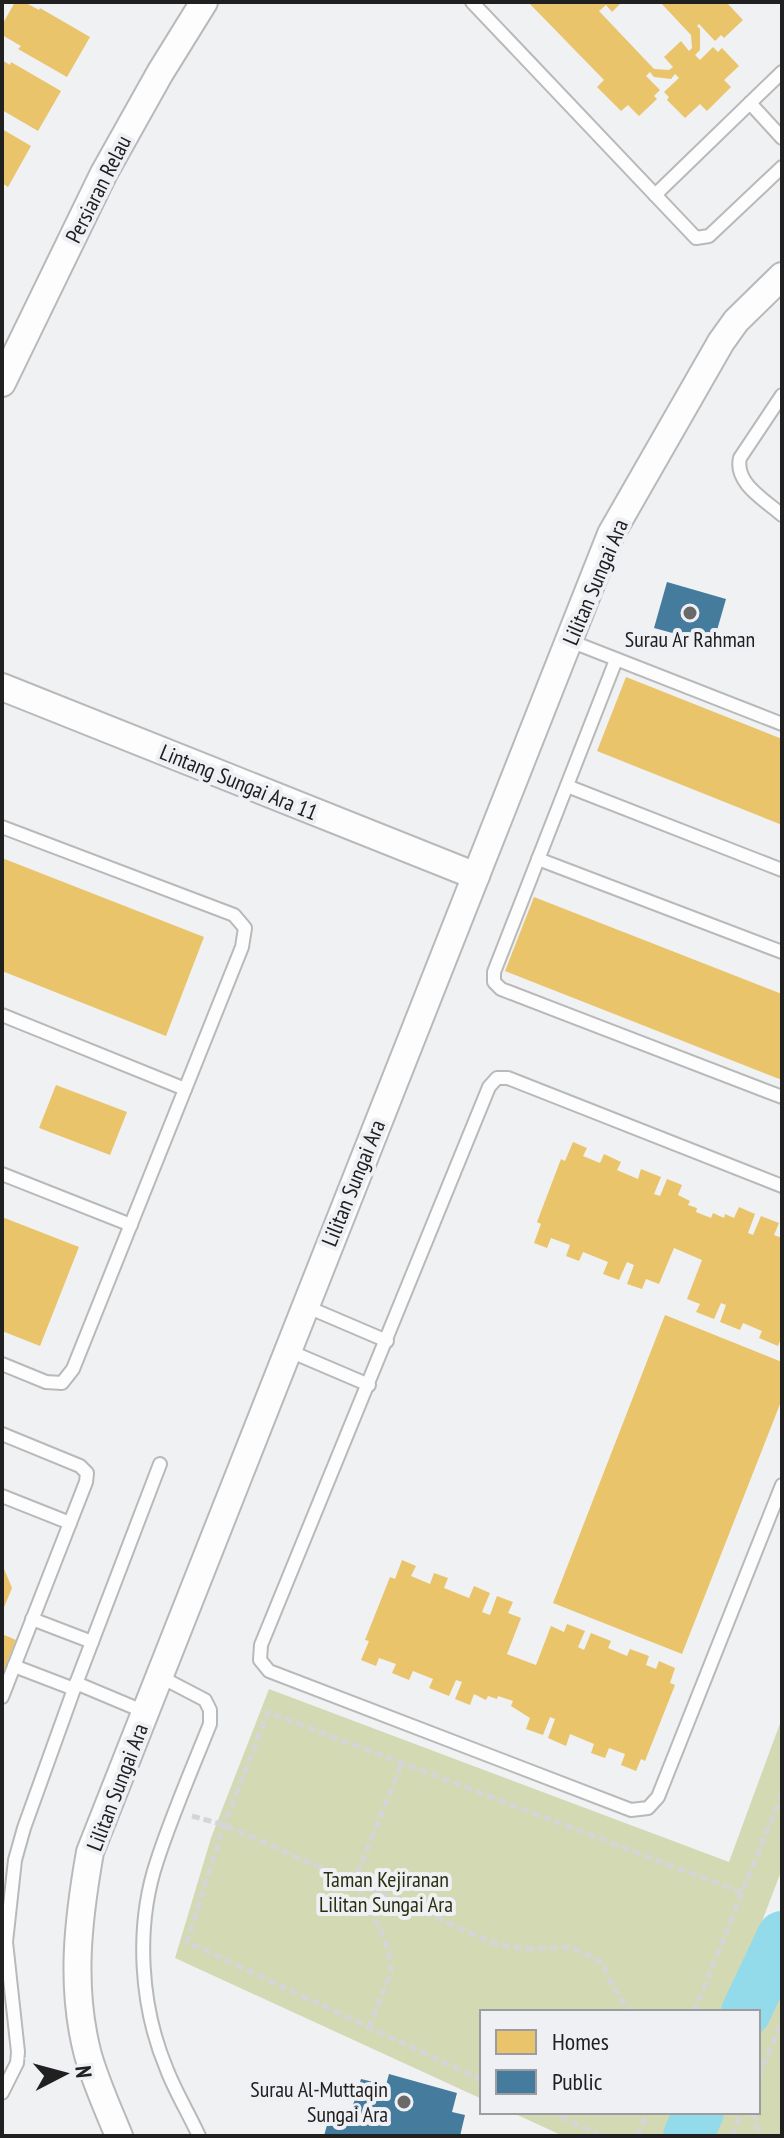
<svg xmlns="http://www.w3.org/2000/svg" width="784" height="2138" font-family="'PT Sans Narrow',sans-serif">
<style>
.green{fill:#d3dab3}
.homes{fill:#e9c46a}
.public{fill:#457b9d}
.lines{fill:none;stroke-linecap:round;stroke-linejoin:round}
.river{stroke:#93daea;stroke-width:50}
.lane-casing{stroke:#b8b9bb;stroke-width:16}
.street-casing{stroke:#b8b9bb;stroke-width:30}
.path{stroke:#d5d5d6;stroke-width:5;stroke-dasharray:8 4;stroke-linecap:butt}
.lane{stroke:#fdfdfd;stroke-width:12}
.street{stroke:#fdfdfd;stroke-width:26}
.poi-dot{fill:#69696a;stroke:#eff0f4;stroke-width:3}
.labels{text-anchor:middle;stroke-width:8;stroke-linejoin:round;paint-order:stroke}
.street-label{font-size:22px;fill:#202021;stroke:#eff0f4}
.poi-label{font-size:22px;fill:#202021;stroke:#eff0f4}
.park-label{font-size:22px;fill:#2a2f0f;stroke:#eff0f4}
</style>
<rect width="100%" height="100%" fill="#f0f1f3"/>
<!-- green -->
<g class="green">
<path d="M269 1689 729 1862 782 1718V1869L761 1924 721 2012H482V2099L175 1958 211 1838Z"/>
<path d="M782 1982V2136H710L721 2112H758V2034Z"/>
<path d="M511 2112H674L663 2136H563Z"/>
</g>
<!-- homes -->
<g class="homes">
<path d="M15 2H24L39 10 40 8 90 37 67 77 18 49 21 46 2 35V25Z"/>
<path d="M528 2H622L612 12 606 5 599 11 654 69 669 70 673 67 664 57 681 41 689 51 692 48 691 35 660 2H730L728 4 743 20 724 38 721 35 715 41 699 24 697 26 700 29V50L695 55 700 60 713 47 718 52 722 48 739 66 724 80 731 87 707 111 700 104 685 118 667 100 669 97 664 92 679 78 675 74 671 79 654 77 650 72 646 76 660 90 654 96 657 99 639 116 628 105 621 111 597 87 604 80Z"/>
<path d="M2 60 10 65 11 62 61 91 38 131 2 110Z"/>
<path d="M2 129 31 146 8 187 2 183Z"/>
<path d="M626 677 782 739V825L597 751Z"/>
<path d="M2 858 204 937 166 1036 2 971Z"/>
<path d="M534 897 782 994V1080L505 971Z"/>
<path d="M56 1085 127 1112 110 1155 39 1128Z"/>
<path d="M573 1142 587 1148 583 1156 600 1163 604 1154 621 1162 617 1170 638 1179 641 1169 661 1177 654 1194 660 1196 667 1179 682 1185 678 1195 690 1201 688 1205 697 1208 696 1212 711 1218 713 1213 724 1218 725 1214 734 1218 739 1207 755 1214 748 1233 753 1235 761 1216 779 1223 774 1235 782 1238V1336L778 1346 759 1338 762 1331 743 1323 740 1330 720 1322 726 1305 721 1303 714 1319 696 1312 700 1304 687 1299 702 1260 674 1248 659 1284 646 1279 642 1289 627 1284 634 1265 627 1262 619 1280 603 1274 608 1262 583 1252 579 1261 566 1256 570 1245 551 1238 547 1248 534 1243 541 1224 537 1222 561 1159 565 1161Z"/>
<path d="M2 1217 79 1247 40 1346 2 1331Z"/>
<path d="M665 1315 782 1362V1399L682 1654 553 1603Z"/>
<path d="M402 1560 416 1566 411 1576 430 1584 434 1573 448 1578 444 1588 469 1598 474 1586 490 1593 482 1612 490 1615 497 1596 513 1602 508 1613 521 1618 507 1654 536 1665 551 1626 564 1632 567 1624 585 1631 578 1647 584 1650 591 1633 611 1641 608 1648 627 1656 630 1649 649 1656 646 1665 656 1669 659 1661 675 1668 670 1683 675 1685 645 1761 641 1759 636 1771 621 1765 625 1754 609 1748 605 1758 591 1753 594 1744 570 1734 566 1746 548 1738 555 1719 550 1717 543 1735 526 1729 530 1718 511 1706 513 1701 498 1696 497 1699 488 1696 486 1700 474 1694 470 1705 455 1699 462 1682 456 1680 449 1696 429 1688 433 1679 413 1671 409 1680 392 1673 396 1664 379 1658 376 1666 361 1660 369 1641 365 1640 390 1577 395 1579Z"/>
<path d="M2 1564 12 1588 2 1612Z"/>
<path d="M2 1634 16 1640 2 1675Z"/>
</g>
<!-- public -->
<g class="public">
<path d="M667 582 726 599 713 644 654 628Z"/>
<path d="M389 2074 457 2093 452 2112 465 2115 460 2136H324L331 2110 350 2115 361 2079 386 2085Z"/>
</g>
<g class="lines">
<!-- river -->
<g class="river">
<path d="M746 2012 782 1936"/>
<path d="M688 2136 699 2112"/>
</g>
<!-- lane casing -->
<g class="lane-casing">
<g id="lane">
<path d="M472 2 696 238 709 236 782 167"/>
<path d="M750 103 782 138"/>
<path d="M655 195 782 72"/>
<path d="M782 395 740 458C734 483 765 500 782 515"/>
<path d="M570 641 782 724"/>
<path d="M616 660 494 972V982L501 989 782 1097"/>
<path d="M567 786 782 870"/>
<path d="M2 827 234 915 245 928 242 947 73 1369 62 1383 46 1382 2 1364"/>
<path d="M538 859 782 952"/>
<path d="M2 1015 185 1089"/>
<path d="M2 1174 131 1225"/>
<path d="M782 1186 508 1078H497L489 1087 261 1645 260 1660 269 1671 631 1810 648 1808 658 1797 782 1485"/>
<path d="M305 1306 387 1341"/>
<path d="M287 1350 369 1385"/>
<path d="M2 1434 80 1466 87 1473 86 1482 2 1697"/>
<path d="M2 1496 70 1523"/>
<path d="M32 1619 92 1642"/>
<path d="M14 1666 74 1689"/>
<path d="M159 1676 205 1700 210 1710V1724C192 1769 172 1815 157 1861 135 1927 140 2006 167 2070 176 2093 189 2114 199 2136"/>
<path d="M76 1683 145 1712"/>
<path d="M2 2093 17 2063 18 2052 6 1942 15 1860 24 1828 74 1689 160 1464"/>
</g>
</g>
<!-- street casing -->
<g class="street-casing">
<g id="street">
<path d="M2 383 104 173 160 73 204 2"/>
<path d="M2 687 476 876"/>
<path d="M119 2136C108 2109 96 2083 88 2055 70 1987 78 1920 90 1852L611 534 721 342 736 321 782 276"/>
</g>
</g>
<!-- path -->
<g class="path">
<path d="M192 1816 224 1825 494 1943 526 1949 570 1947 588 1955 603 1964 612 1985 627 2008 636 2012"/>
<path d="M694 2012 782 1794"/>
<path d="M369 2028 391 1972C391 1939 369 1910 354 1882L402 1763"/>
<path d="M758 2077 782 2022"/>
<path d="M482 2080 187 1942 224 1825 268 1712 743 1893"/>
<path d="M550 2112 602 2136"/>
<path d="M753 2112 759 2136"/>
<path d="M637 2136 648 2112"/>
<path d="M732 2136 742 2112"/>
</g>
<!-- lane -->
<use href="#lane" class="lane"/>
<!-- street -->
<use href="#street" class="street"/>
</g>
<!-- markers -->
<g class="poi-dot">
<circle cx="690" cy="613" r="8"/>
<circle cx="404" cy="2102" r="8"/>
</g>
<g class="labels">
<!-- street labels -->
<g class="street-label">
<text transform="translate(98 189) rotate(-63)" y="8">Persiaran Relau</text>
<text transform="translate(595 582) rotate(-67)" y="8">Lilitan Sungai Ara</text>
<text transform="translate(239 782) rotate(22)" y="8">Lintang Sungai Ara 11</text>
<text transform="translate(353 1183) rotate(-68)" y="8">Lilitan Sungai Ara</text>
<text transform="translate(117 1787) rotate(-69)" y="8">Lilitan Sungai Ara</text>
</g>
<!-- poi labels -->
<g class="poi-label">
<text x="690" y="647">Surau Ar Rahman</text>
<text x="388" y="2097" text-anchor="end">Surau Al-Muttaqin<tspan x="388" dy="25">Sungai Ara</tspan></text>
</g>
<!-- park labels -->
<g class="park-label">
<text x="386" y="1887">Taman Kejiranan<tspan x="386" dy="25">Lilitan Sungai Ara</tspan></text>
</g>
</g>
<!-- border -->
<rect width="784" height="2138" fill="none" stroke="#202021" stroke-width="8"/>
<!-- legend -->
<rect x="480" y="2010" width="280" height="104" fill="#eff0f4" stroke="#9c9da0" stroke-width="2"/>
<rect x="496" y="2030" width="40" height="24" fill="#e9c46a" stroke="#9c9da0" stroke-width="2"/>
<text x="552" y="2050" font-size="24" fill="#202021">Homes</text>
<rect x="496" y="2070" width="40" height="24" fill="#457b9d" stroke="#9c9da0" stroke-width="2"/>
<text x="552" y="2090" font-size="24" fill="#202021">Public</text>
<!-- north arrow -->
<g transform="translate(64 2074) rotate(84)" stroke="#eff0f4" stroke-width="6" paint-order="stroke">
<path d="M0-6L14 30L0 20L-14 30Z" fill="#202021"/>
<text y="-12" font-size="22" font-weight="bold" text-anchor="middle" fill="#202021">N</text>
</g>
</svg>
